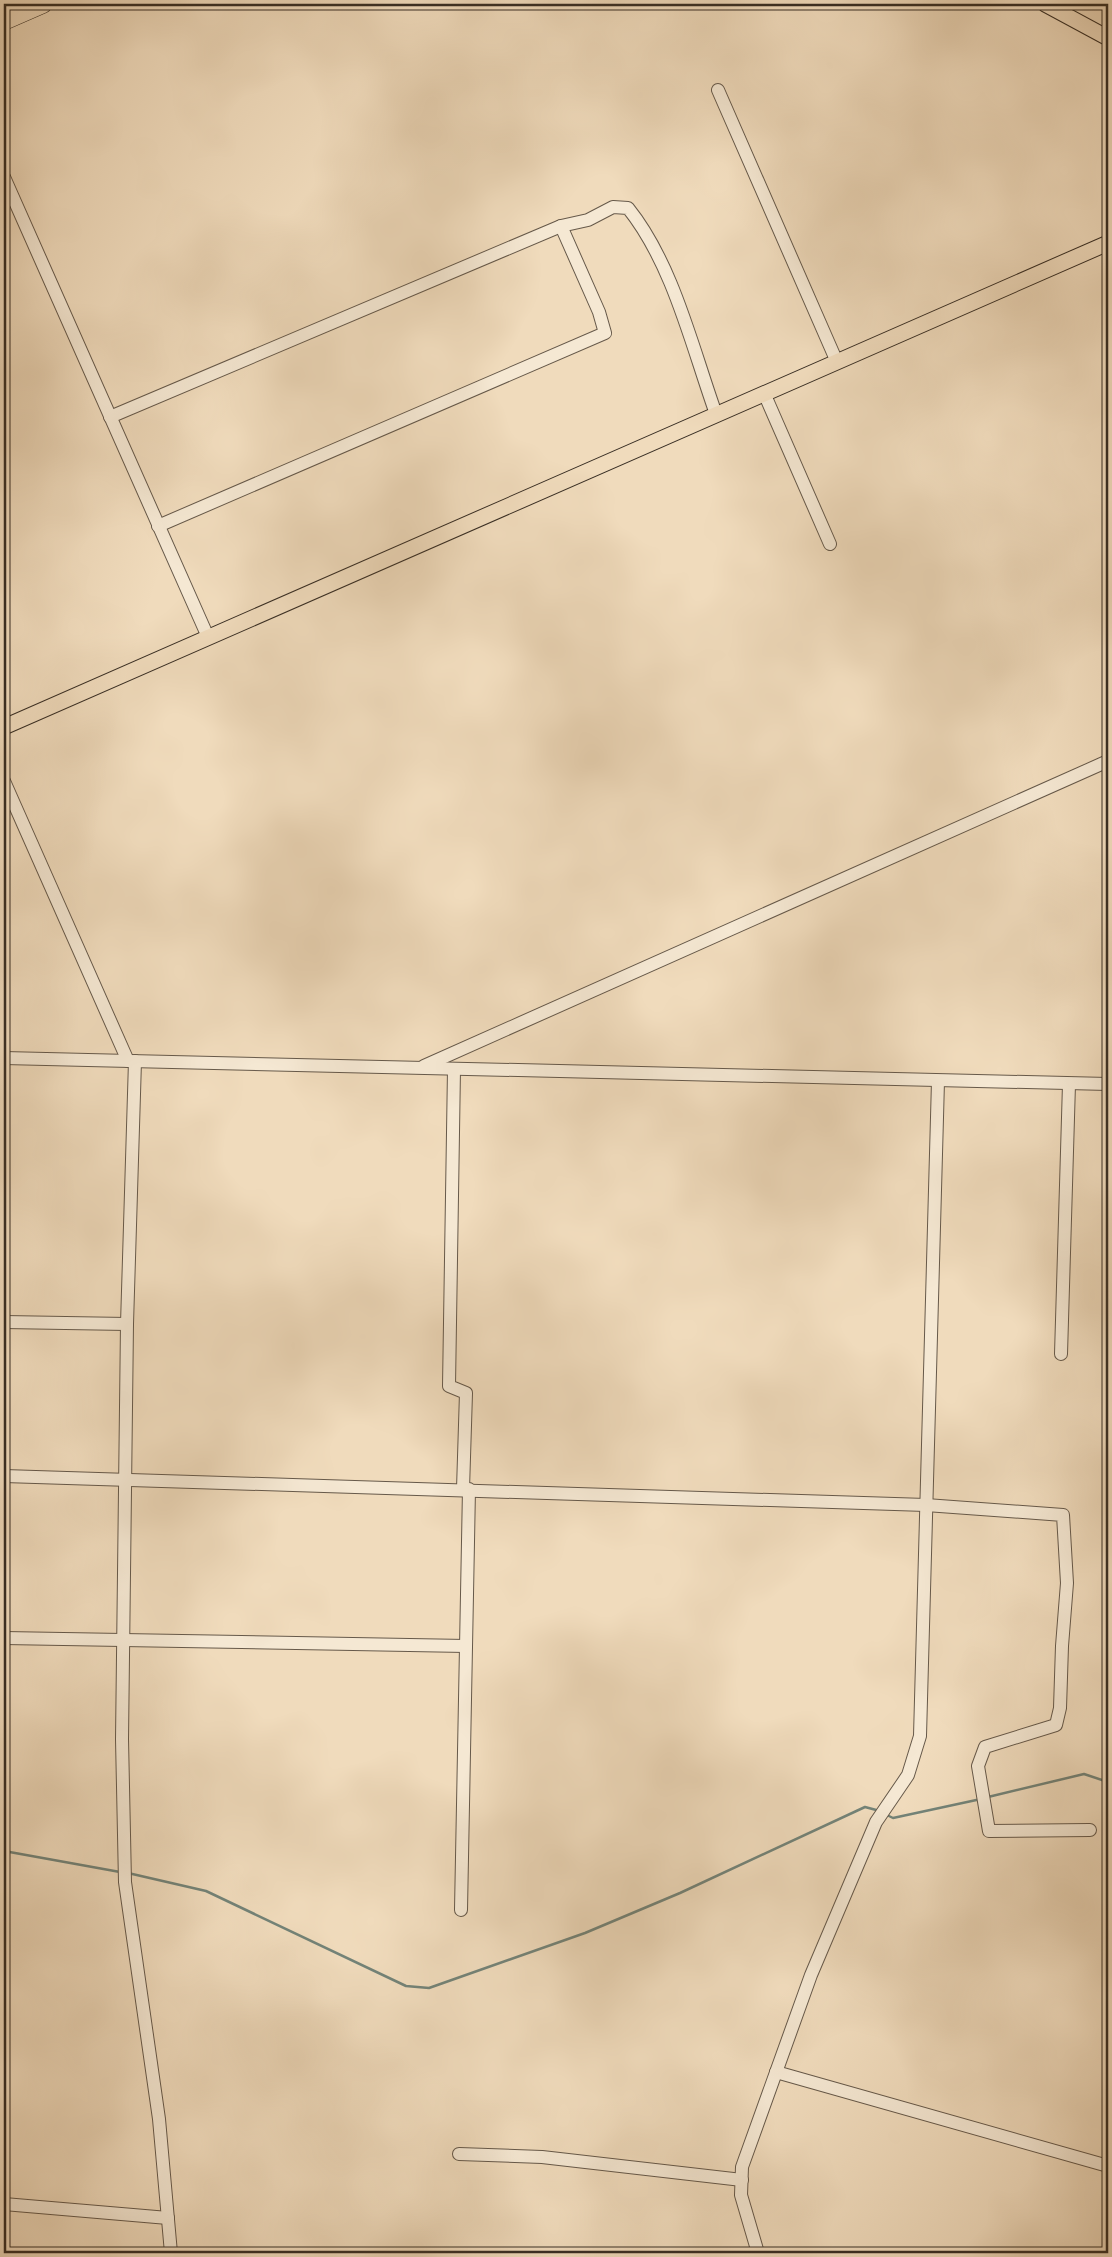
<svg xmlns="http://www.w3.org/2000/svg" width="1112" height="2257" font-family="'Sorts Mill Goudy',serif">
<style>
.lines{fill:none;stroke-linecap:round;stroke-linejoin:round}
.stream{stroke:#738378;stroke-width:2.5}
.minor-casing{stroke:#66594a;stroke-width:14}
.major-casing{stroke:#382e24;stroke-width:17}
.highway-casing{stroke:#382e24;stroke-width:19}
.minor{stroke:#f5e8d3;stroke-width:12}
.major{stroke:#f0dbbc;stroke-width:15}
.highway{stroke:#f0dbbc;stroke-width:18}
</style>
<rect width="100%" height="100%" fill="#f0dbbc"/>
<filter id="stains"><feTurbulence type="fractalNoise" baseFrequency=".004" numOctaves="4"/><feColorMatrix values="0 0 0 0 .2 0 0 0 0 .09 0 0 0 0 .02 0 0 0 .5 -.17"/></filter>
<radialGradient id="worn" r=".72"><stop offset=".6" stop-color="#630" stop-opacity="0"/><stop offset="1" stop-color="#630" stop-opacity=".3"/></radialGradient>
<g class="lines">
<!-- stream -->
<g class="stream">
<path d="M988 1797 1084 1774 1108 1782"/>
<path d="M887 1815 893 1818 981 1799"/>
<path d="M4 1851 120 1872"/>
<path d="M128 1873 206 1891 406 1986 429 1988 585 1933 680 1893 865 1807 880 1811"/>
</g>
<!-- minor casing -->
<g class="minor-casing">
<g id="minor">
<path d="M718 90 837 362"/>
<path d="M4 177 208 637"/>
<path d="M764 393 830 544"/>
<path d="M110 417 561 226"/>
<path d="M158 526 605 333 599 312 561 226 588 220 613 207 628 208C673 264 692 347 716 414"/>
<path d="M4 781 128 1061"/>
<path d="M4 1058 1108 1084"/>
<path d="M135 1061 127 1324 122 1739 125 1882 159 2119 171 2253"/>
<path d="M424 1066 1108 761"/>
<path d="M454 1069 449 1386 466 1393 463 1489"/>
<path d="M4 1322 127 1324"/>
<path d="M1061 1354 1069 1084"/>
<path d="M4 1476 926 1505 1063 1515 1067 1583 1062 1646 1060 1708 1056 1725 985 1747 978 1766 989 1831 1090 1830"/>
<path d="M4 1638 466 1646"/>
<path d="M461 1910 469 1489"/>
<path d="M776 2072 1108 2166"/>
<path d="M459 2154 542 2157 742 2180"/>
<path d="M4 2204 168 2218"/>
<path d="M758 2253 741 2195 742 2167 811 1975 876 1822 908 1775 920 1736 938 1081"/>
</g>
</g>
<!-- major casing -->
<g class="major-casing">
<g id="major">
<path d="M1045 4 1108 38"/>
<path d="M4 727 1108 243"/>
</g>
</g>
<!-- highway casing -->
<g class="highway-casing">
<path id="highway" d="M4 21 43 4"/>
</g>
<!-- minor -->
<use href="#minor" class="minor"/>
<!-- major -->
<use href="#major" class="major"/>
<!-- highway -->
<use href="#highway" class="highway"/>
</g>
<!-- margin -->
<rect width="1112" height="2257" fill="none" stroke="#f0dbbc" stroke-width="20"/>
<rect x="5" y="5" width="1102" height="2247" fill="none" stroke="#382e24" stroke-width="2.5"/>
<rect x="10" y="10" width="1092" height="2237" fill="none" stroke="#382e24"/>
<rect width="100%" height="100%" filter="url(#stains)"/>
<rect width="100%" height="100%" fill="url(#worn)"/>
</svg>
